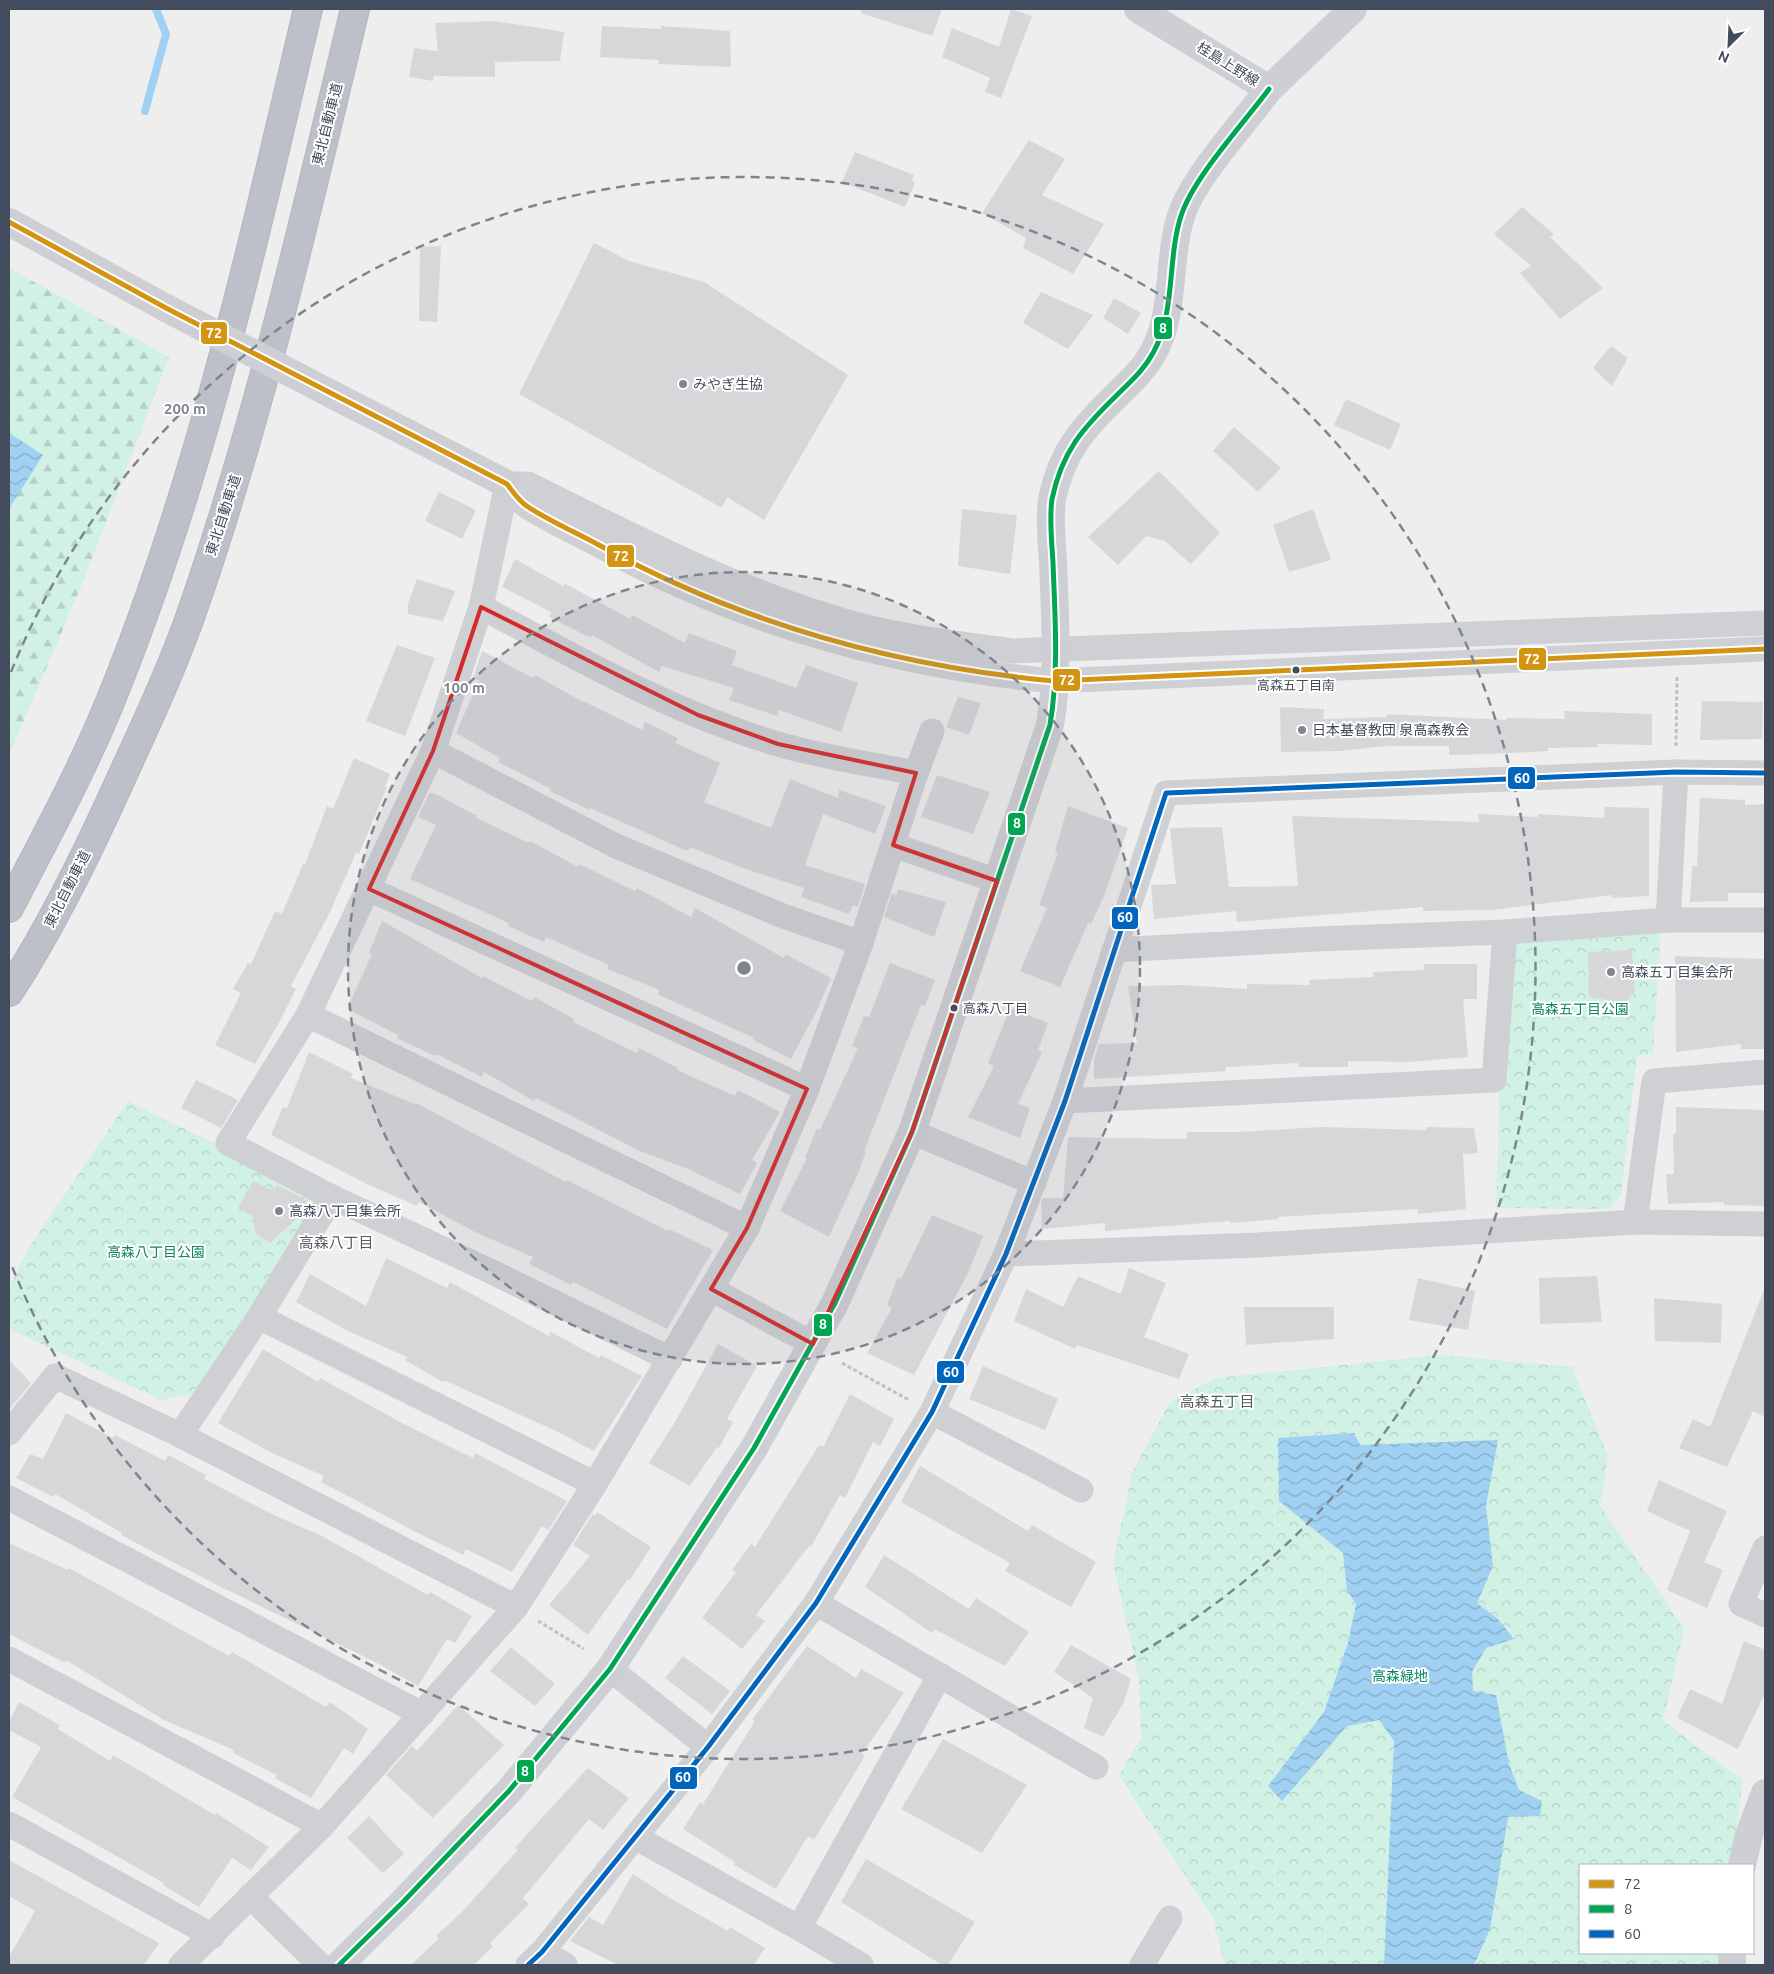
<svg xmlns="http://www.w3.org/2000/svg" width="1774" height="1974" font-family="Ubuntu,'Noto Sans JP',sans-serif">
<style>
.forest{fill:url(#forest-firs)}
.park{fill:url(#park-crowns)}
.water{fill:url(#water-waves)}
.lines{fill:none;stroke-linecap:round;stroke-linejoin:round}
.stream{stroke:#a0d1f3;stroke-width:8}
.building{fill:#d7d7da}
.highway-casing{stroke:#b2b5be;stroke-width:30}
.path{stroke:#b8c5c4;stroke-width:3;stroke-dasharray:4 2.5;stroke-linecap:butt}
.street{stroke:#ced0d4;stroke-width:25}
.secondary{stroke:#cdcfd4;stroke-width:28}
.highway{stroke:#bdc0c8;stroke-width:28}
.secondary-bridge{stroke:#cdcfd4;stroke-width:28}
.bus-1-casing{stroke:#fff;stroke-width:9}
.bus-2-casing{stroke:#fff;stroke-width:9}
.bus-3-casing{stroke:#fff;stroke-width:9}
.bus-1{stroke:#d39412;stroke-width:5}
.bus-2{stroke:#00a651;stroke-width:5}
.bus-3{stroke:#0065bd;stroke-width:5}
.marked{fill:none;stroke:#d62828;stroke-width:4;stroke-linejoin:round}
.ring{fill:none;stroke:#7f858f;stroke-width:2.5;stroke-dasharray:9 6}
.poi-dot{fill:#7f858f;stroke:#fff;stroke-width:2}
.bus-dot{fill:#434c5c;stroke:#fff;stroke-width:2}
.labels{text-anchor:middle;stroke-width:4;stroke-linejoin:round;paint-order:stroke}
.bus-label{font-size:13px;fill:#434c5c;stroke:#fff}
.street-label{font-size:14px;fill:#434c5c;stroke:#fff}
.poi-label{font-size:14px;fill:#434c5c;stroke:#fff;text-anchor:start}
.park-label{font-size:14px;fill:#0d8561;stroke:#fff}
.neighbourhood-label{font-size:15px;fill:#595b63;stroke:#fff}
.centre{fill:#7f858f;stroke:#fff;stroke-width:2.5}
.ring-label{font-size:15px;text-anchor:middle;font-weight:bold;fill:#7f858f;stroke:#fff;stroke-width:4;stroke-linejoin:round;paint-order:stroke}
.line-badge{stroke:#fff;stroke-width:2}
.badge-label{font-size:14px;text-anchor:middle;font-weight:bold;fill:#fff}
</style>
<defs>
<pattern id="forest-firs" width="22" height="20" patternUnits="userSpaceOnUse" patternTransform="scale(1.25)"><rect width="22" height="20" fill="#d0f1e3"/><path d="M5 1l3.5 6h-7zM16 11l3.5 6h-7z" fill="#b4d0c5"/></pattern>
<pattern id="park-crowns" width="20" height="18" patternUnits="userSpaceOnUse" patternTransform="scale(1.25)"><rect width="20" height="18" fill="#d0f1e3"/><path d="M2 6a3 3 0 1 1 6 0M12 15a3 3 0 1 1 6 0" fill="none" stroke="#b4d0c5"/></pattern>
<pattern id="water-waves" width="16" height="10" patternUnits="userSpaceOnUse" patternTransform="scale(1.25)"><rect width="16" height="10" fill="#a0d1f3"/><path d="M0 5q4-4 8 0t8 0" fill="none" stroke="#84acc8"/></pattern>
</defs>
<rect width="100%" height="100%" fill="#efeeee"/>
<!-- forest -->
<path class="forest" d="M9 268 169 357 85 577 9 756Z"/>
<!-- park -->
<g class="park">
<path d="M1661 931 1653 1053 1637 1056 1621 1194 1609 1209 1496 1208 1500 1079 1512 947 1525 938Z"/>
<path d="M128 1101 317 1194 313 1213 192 1394 161 1400 9 1329V1287L28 1249Z"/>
<path d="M1439 1355 1572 1367 1608 1456 1600 1505 1684 1629 1663 1721 1743 1780 1731 1865H1580V1953H1718L1717 1965H1225L1212 1916 1119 1776 1141 1738 1139 1679 1113 1563 1132 1473 1170 1402 1216 1378Z"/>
</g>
<!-- water -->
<g class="water">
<path d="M9 433 43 455 9 509Z"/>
<path d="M1354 1433 1360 1445 1498 1440 1486 1506 1493 1566 1477 1603 1497 1618 1514 1639 1486 1648 1472 1672 1473 1691 1496 1695 1509 1764 1519 1790 1542 1801 1540 1816 1508 1817 1490 1929 1474 1965H1384L1394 1741 1379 1720 1347 1726 1282 1801 1268 1786 1324 1712 1348 1643 1356 1604 1347 1590 1343 1553 1279 1501 1278 1438Z"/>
</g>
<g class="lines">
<!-- stream -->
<path class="stream" d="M145 111 166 34 156 9"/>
</g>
<!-- building -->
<g class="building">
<path d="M861 9H942L932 36 861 13Z"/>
<path d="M1011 9 1032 16 1001 98 985 92 990 78 942 57 952 28 999 47Z"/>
<path d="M495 21 564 32 560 61 495 62V77L434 76 433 81 409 77 414 48 438 51 435 23Z"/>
<path d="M602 26 661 29V26L730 31 731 67 658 64 659 60 600 57Z"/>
<path d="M1029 140 1065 159 1042 195 1104 224 1073 274 1023 248 1026 238 982 213Z"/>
<path d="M855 152 914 175 912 181 915 182 905 207 842 182Z"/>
<path d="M1522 207 1554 234 1550 237 1603 288 1560 319 1520 273 1531 266 1494 234Z"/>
<path d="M594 243 629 261 704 282 848 375 764 520 727 497 722 508 519 394Z"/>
<path d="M441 246 437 322 419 321 420 247Z"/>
<path d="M1041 292 1093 315 1068 349 1023 323Z"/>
<path d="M1114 298 1141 313 1128 334 1103 318Z"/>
<path d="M1611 346 1628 358 1612 386 1593 368Z"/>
<path d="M1346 399 1401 424 1390 450 1334 425Z"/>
<path d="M1234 427 1281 468 1258 492 1213 451Z"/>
<path d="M1159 471 1220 533 1191 564 1165 541 1146 536 1118 565 1088 537Z"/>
<path d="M439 492 476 510 462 539 425 521Z"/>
<path d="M962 509 1017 515 1010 574 958 566Z"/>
<path d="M1313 509 1331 560 1289 572 1273 525Z"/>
<path d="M515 559 563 586 564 583 630 619 632 615 685 643 689 633 737 651 732 665 796 688 806 665 858 683 841 732 779 710 777 716 729 700 734 688 662 666 659 672 592 635 591 638 549 617 551 612 502 587Z"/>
<path d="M417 579 455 591 443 621 408 614V604Z"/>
<path d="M397 645 435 658 405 736 366 721Z"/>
<path d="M482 651 533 678 535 675 583 702V701L642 730 645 722 678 738 675 743 720 763 704 802 771 828 790 779 838 798 839 790 886 806 875 834 823 814 805 865 865 884 858 907 853 905 849 914 801 897 804 888 740 867 690 847 687 851 590 808 589 810 550 791 551 789 498 762 500 758 456 733 479 681 473 677Z"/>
<path d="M958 697 981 703 969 735 946 727Z"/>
<path d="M1702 701 1763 702 1762 739 1700 740Z"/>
<path d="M1280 707 1324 709 1323 719 1387 717V714L1507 720V718L1565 719 1564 711 1652 714V745L1598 744V747L1548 748V751L1490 754 1449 755V746H1385L1342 751 1281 752Z"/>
<path d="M354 758 390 774 385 786 387 787 359 854 356 853 330 912 291 986 296 989 282 1017 255 1064 215 1045 241 993 233 989 248 963 251 964 275 911 282 914 303 864H305L327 806 333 809Z"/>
<path d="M937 775 990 792 973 834 921 817Z"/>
<path d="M429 793H434L477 816 476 818 529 843 530 841 578 867 579 864 635 891 637 888 691 917 695 908 784 958 785 954 831 978 818 1008 791 1059 753 1040 754 1038 657 994 660 990 607 969 609 965 546 937 544 942 508 926 509 923 410 879 436 825 418 817Z"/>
<path d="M1700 798 1745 800V805L1765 804V893H1728V901L1690 902 1692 866H1697Z"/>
<path d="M1068 806 1128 828 1104 896 1091 924 1088 923 1060 987 1020 971 1047 908 1039 905 1058 853 1055 851Z"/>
<path d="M1605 807 1649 808V896L1612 898 1613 895 1492 910 1423 911V907L1237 922 1236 911 1154 919 1151 885 1176 884 1170 828 1222 827 1229 887 1298 886 1292 816 1479 822 1478 814 1538 817V814L1604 818Z"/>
<path d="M898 889 946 902 934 937 884 917 892 893 896 895Z"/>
<path d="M382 921 482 978 483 976 532 1001 534 997 574 1019 573 1022 637 1053 639 1048 678 1068 677 1070 735 1096 738 1090 780 1112 752 1160 757 1163 740 1194 688 1169 640 1151 536 1098 534 1101 484 1072 482 1077 436 1054 435 1056 397 1038 398 1035 347 1009 372 954 369 953Z"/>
<path d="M1632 950 1635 992 1625 1003 1589 997 1588 952Z"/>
<path d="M1675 956 1765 959V1049H1741V1044L1676 1052Z"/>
<path d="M890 963 935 980 925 1006 921 1005 864 1151H866L859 1171 829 1237 780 1211 807 1158H805L817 1128 820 1130 858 1048 852 1046 864 1016 869 1017Z"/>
<path d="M1424 964H1477V999H1463L1468 1057 1408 1062 1348 1061V1067H1298V1063L1226 1067V1071L1094 1079V1059L1099 1044 1137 1043 1128 986 1182 985 1247 989V984L1310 985 1309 980 1373 977V972L1424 970Z"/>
<path d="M1010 1008 1048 1023 1038 1050 1042 1052 1018 1104 1030 1108 1020 1138 968 1117 994 1066 988 1063Z"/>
<path d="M309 1052 353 1074 351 1078 415 1104 416 1103 566 1182 567 1180 668 1231 669 1229 713 1250 667 1329 573 1282 571 1285 529 1264 533 1257 477 1233 419 1202 417 1206 367 1184 271 1135 283 1107 287 1108Z"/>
<path d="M196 1080 238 1100 221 1128 181 1108Z"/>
<path d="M1676 1107 1765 1110V1206L1724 1205V1202L1668 1204 1666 1174H1674L1673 1134H1676Z"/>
<path d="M1321 1127 1427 1130 1426 1127 1474 1128 1478 1153 1463 1154 1466 1209 1418 1214V1209L1278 1217V1219L1230 1223V1221L1105 1231V1223L1042 1229 1041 1203 1043 1198H1063L1068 1137 1187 1139V1132H1237Z"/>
<path d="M253 1181 272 1190 277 1185 306 1200 308 1208 270 1243 256 1234 253 1216 238 1208Z"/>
<path d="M932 1215 983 1236 967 1275 914 1375 867 1353 892 1308 887 1305 898 1277 901 1279Z"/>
<path d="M386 1258 447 1288 450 1282 549 1336 551 1332 599 1358 601 1355 642 1376 594 1451 556 1431 444 1380 443 1382 405 1360 407 1357 348 1331 296 1302 310 1274 366 1306Z"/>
<path d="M1129 1268 1166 1283 1144 1337 1189 1354 1179 1379 1077 1345 1075 1349 1014 1321 1026 1289 1063 1307 1078 1276 1121 1294Z"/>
<path d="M1597 1276 1602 1322 1540 1324 1539 1278Z"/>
<path d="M1418 1278 1475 1291 1468 1330 1409 1320Z"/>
<path d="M1765 1287V1417L1753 1411 1727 1467 1679 1448 1693 1419 1710 1427Z"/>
<path d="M1654 1298 1722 1304 1721 1343 1655 1341Z"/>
<path d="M1244 1307H1334V1339L1246 1345Z"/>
<path d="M718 1344 757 1366 727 1419 733 1422 719 1448 717 1447 690 1486 649 1463 675 1422Z"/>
<path d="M263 1349 318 1382 320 1378 406 1425 473 1458 475 1453 567 1501 548 1530 542 1526 512 1572 466 1549 463 1555 416 1532 321 1482 324 1476 270 1452 218 1423Z"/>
<path d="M9 1360 31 1383 9 1410Z"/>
<path d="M983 1366 1058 1399 1045 1430 969 1399Z"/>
<path d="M850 1394 894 1419 880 1446 873 1442 845 1498 840 1495 811 1547 809 1546 756 1615 765 1621 742 1649 702 1618 736 1572 732 1570 751 1544 755 1547 819 1445 823 1447Z"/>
<path d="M66 1413 113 1438 115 1435 165 1461 168 1455 206 1475 204 1479 276 1516 320 1535 428 1595 430 1592 472 1616 455 1643 447 1639 418 1686 375 1662 219 1586 121 1535 122 1533 55 1494 53 1497 16 1478 30 1454 43 1459Z"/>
<path d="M920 1466 1028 1531 1032 1525 1096 1562 1071 1607 1005 1571 1010 1563 901 1502Z"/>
<path d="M1659 1480 1727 1511 1704 1562 1723 1570 1707 1608 1667 1590 1690 1531 1647 1511Z"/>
<path d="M597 1512 651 1547 630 1580 628 1579 588 1635 549 1605 590 1556 573 1545 593 1514 595 1516Z"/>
<path d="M9 1543 68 1570 69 1568 229 1656 232 1652 326 1707 330 1702 368 1729 353 1754 344 1748 311 1798 275 1778 277 1775 233 1753 234 1750 164 1720 66 1660 65 1663 9 1634Z"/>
<path d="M884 1555 969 1609 976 1598 1029 1632 1005 1666 934 1629 932 1633 865 1587Z"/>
<path d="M1744 1641 1765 1650V1693L1738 1749 1677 1718 1690 1689 1722 1704Z"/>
<path d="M1071 1645 1131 1679 1124 1702 1103 1737 1084 1728 1093 1698 1054 1672Z"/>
<path d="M807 1646 856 1678 861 1669 904 1693 862 1754 865 1756 814 1840 808 1836 776 1889 734 1865 735 1862 683 1829 700 1802 703 1804 755 1721 752 1720Z"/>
<path d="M511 1647 555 1684 535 1706 490 1671Z"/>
<path d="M683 1656 730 1691 712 1714 665 1678Z"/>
<path d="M19 1702 60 1725 58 1729 110 1761 113 1755 215 1815 216 1813 269 1847 251 1870 232 1858 199 1907 163 1885 164 1883 12 1797 41 1747 9 1730V1722Z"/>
<path d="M458 1705 504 1745 433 1818 386 1775 412 1746 417 1751Z"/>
<path d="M943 1739 1027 1785 982 1853 901 1809Z"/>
<path d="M588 1768 629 1798 603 1830 589 1819 523 1898 529 1904 490 1943 493 1946 474 1965H411L439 1938 436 1936 462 1912 518 1850 515 1848 537 1823Z"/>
<path d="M369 1816 404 1854 383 1873 347 1838Z"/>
<path d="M866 1859 975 1922 948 1965H942L841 1902Z"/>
<path d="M9 1860 159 1943 144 1965H9V1957L35 1911 9 1896Z"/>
<path d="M633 1874 668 1897 728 1931 730 1927 765 1948 754 1965H618L570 1941 589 1917 603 1925Z"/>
</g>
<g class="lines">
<!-- highway casing -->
<g class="highway-casing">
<g id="highway">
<path d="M9 908C44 840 81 773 110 702 201 479 253 243 308 9"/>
<path d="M9 992C52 926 87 854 119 783 146 724 174 665 195 603 262 409 307 208 355 9"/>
</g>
</g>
<!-- path -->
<g class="path">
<path d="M1676 746 1677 677"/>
<path d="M842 1363 909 1400"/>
<path d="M538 1621 584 1649"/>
</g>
<!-- street -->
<g class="street">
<path d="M507 484C512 491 518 499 524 504 541 517 577 533 597 544 738 622 894 666 1054 681L1765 649"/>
<path d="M507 484H528C631 535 734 589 844 621 899 637 956 643 1012 651L1765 623"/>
<path d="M481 607C577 658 673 713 778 744 822 757 870 764 916 773"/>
<path d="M433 751 616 846 783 916 861 943"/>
<path d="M893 845 997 881"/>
<path d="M369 889 807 1089"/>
<path d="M1668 920 1676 772"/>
<path d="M1114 950 1317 939 1505 932 1668 920H1765"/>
<path d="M308 1015 747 1228"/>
<path d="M1065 1101 1494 1080 1505 932"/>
<path d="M912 1132 1034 1183"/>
<path d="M332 1197 488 1270 670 1359"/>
<path d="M1635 1222 1654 1081 1765 1072"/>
<path d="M1006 1254 1258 1245 1635 1222 1765 1224"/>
<path d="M711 1289 813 1344"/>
<path d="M259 1317 595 1484"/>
<path d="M932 1412 1081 1490"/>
<path d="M9 1433 55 1376 180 1435 259 1317 332 1197 228 1143 308 1015 433 751 481 607 507 484"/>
<path d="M180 1435 516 1607"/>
<path d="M9 1498 422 1714"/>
<path d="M1765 1548 1741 1604 1765 1615"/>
<path d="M816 1603 1096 1767"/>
<path d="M9 1659 322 1826"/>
<path d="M610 1669 708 1747"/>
<path d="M9 1824 213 1936"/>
<path d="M635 1837 799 1928 861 1965"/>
<path d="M250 1896 320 1965"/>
<path d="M799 1928 940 1675"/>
<path d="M542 1952 565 1965"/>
<path d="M181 1965 322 1826 516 1607 595 1484 747 1228 807 1089 861 943 916 773 932 731"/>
<path d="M528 1965 542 1952 708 1747 816 1603 932 1412 1006 1254 1065 1101 1166 793 1676 772 1765 773"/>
<path d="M1142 1965 1170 1918"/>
</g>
<!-- secondary -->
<g class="secondary">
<path d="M1138 9 1269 89 1353 9"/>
<path d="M9 222 166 308"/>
<path d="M335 396 507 484"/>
<path d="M1742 1865 1749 1835 1765 1793"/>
<path d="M339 1965 403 1902 509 1791 610 1669 754 1448 835 1303 912 1132 1050 725C1059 672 1055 616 1053 563 1052 543 1049 519 1052 499 1062 451 1083 428 1117 395 1130 382 1144 370 1153 353 1176 312 1167 259 1181 216 1193 178 1244 123 1269 89"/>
<path d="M1732 1965V1953"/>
</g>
<!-- highway -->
<use href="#highway" class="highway"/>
<!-- secondary-bridge -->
<path class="secondary-bridge" d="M166 308 335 396"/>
<!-- bus-1 casing -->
<g class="bus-1-casing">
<path id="bus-1" d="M9 222 166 308 507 484C512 491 518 499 524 504 541 517 577 533 597 544 738 622 894 666 1054 681L1765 649"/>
</g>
<!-- bus-2 casing -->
<g class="bus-2-casing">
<path id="bus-2" d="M339 1965 403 1902 509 1791 610 1669 754 1448 835 1303 912 1132 1050 725C1059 672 1055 616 1053 563 1052 543 1049 519 1052 499 1062 451 1083 428 1117 395 1130 382 1144 370 1153 353 1176 312 1167 259 1181 216 1193 178 1244 123 1269 89"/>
</g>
<!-- bus-3 casing -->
<g class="bus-3-casing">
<path id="bus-3" d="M528 1965 542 1952 708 1747 816 1603 932 1412 1006 1254 1065 1101 1166 793 1676 772 1765 773"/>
</g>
<!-- bus-1 -->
<use href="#bus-1" class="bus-1"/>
<!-- bus-2 -->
<use href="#bus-2" class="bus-2"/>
<!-- bus-3 -->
<use href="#bus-3" class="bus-3"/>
</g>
<!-- marked area -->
<path class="marked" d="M481 607 698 715 778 744 916 773 893 845 997 881 912 1132 813 1344 711 1289 747 1228 807 1089 369 889 433 751Z"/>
<!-- distance rings -->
<circle cx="744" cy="968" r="396" fill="#7f858f" fill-opacity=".12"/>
<g class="ring">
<circle cx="744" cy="968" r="396"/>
<path d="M11 672A791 791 0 1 1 11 1264"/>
</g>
<!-- markers -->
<g class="poi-dot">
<circle cx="683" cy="384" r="5"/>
<circle cx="1302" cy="730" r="5"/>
<circle cx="1611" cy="972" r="5"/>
<circle cx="279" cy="1211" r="5"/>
</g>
<g class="bus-dot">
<circle cx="1296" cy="670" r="4.5"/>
<circle cx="954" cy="1008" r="4.5"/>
</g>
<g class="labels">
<!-- bus labels -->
<g class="bus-label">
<text x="1296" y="690">高森五丁目南</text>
<text x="963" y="1013" text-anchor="start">高森八丁目</text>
</g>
<!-- street labels -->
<g class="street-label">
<text transform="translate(1228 64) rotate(32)" y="5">桂島上野線</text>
<text transform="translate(327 124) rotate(-76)" y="5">東北自動車道</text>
<text transform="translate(223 515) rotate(-72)" y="5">東北自動車道</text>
<text transform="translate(67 889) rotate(-63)" y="5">東北自動車道</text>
</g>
<!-- poi labels -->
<g class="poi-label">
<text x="693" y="389">みやぎ生協</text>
<text x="1312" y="735">日本基督教団 泉高森教会</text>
<text x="1621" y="977">高森五丁目集会所</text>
<text x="289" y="1216">高森八丁目集会所</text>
</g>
<!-- park labels -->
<g class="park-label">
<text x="1580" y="1014">高森五丁目公園</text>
<text x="156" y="1257">高森八丁目公園</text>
<text x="1400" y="1681">高森緑地</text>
</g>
<!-- neighbourhood labels -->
<g class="neighbourhood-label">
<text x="336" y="1248">高森八丁目</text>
<text x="1217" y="1407">高森五丁目</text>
</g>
</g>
<circle cx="744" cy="968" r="8" class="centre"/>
<g class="ring-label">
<text x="185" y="414">200 m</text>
<text x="464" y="693">100 m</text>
</g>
<g class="line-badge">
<rect x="1153" y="316" width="20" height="24" rx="5" fill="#00a651"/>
<rect x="200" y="321" width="28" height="24" rx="5" fill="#d39412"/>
<rect x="606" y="544" width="29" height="24" rx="5" fill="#d39412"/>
<rect x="1518" y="647" width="29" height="24" rx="5" fill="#d39412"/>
<rect x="1052" y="668" width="29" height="24" rx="5" fill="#d39412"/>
<rect x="1507" y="766" width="29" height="24" rx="5" fill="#0065bd"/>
<rect x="1007" y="812" width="19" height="24" rx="5" fill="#00a651"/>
<rect x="1111" y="906" width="28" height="24" rx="5" fill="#0065bd"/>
<rect x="813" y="1313" width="20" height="24" rx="5" fill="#00a651"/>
<rect x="936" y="1360" width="29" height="24" rx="5" fill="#0065bd"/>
<rect x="516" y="1759" width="19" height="24" rx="5" fill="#00a651"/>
<rect x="669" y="1766" width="29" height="24" rx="5" fill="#0065bd"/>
</g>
<g class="badge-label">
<text x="1163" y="333">8</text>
<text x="214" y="338">72</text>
<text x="621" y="561">72</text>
<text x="1532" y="664">72</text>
<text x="1067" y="685">72</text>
<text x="1522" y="783">60</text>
<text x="1017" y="828">8</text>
<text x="1125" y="922">60</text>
<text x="823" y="1329">8</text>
<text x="951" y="1377">60</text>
<text x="525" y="1776">8</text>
<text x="683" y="1782">60</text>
</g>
<!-- border -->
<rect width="1774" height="1974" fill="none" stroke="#434c5c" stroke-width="20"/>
<!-- legend -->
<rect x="1579" y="1864" width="175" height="90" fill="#ffffff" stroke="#b4b7be"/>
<rect x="1589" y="1880" width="25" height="8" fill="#d39412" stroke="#b4b7be"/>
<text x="1624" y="1889" font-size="15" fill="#434c5c">72</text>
<rect x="1589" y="1905" width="25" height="8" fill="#00a651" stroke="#b4b7be"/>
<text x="1624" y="1914" font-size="15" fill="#434c5c">8</text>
<rect x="1589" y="1930" width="25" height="8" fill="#0065bd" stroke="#b4b7be"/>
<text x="1624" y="1939" font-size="15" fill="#434c5c">60</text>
<!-- north arrow -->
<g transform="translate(1729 45) rotate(204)" stroke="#ffffff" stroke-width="4" paint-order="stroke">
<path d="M0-4L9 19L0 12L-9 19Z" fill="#434c5c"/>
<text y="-8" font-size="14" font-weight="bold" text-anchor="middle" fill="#434c5c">N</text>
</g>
</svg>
